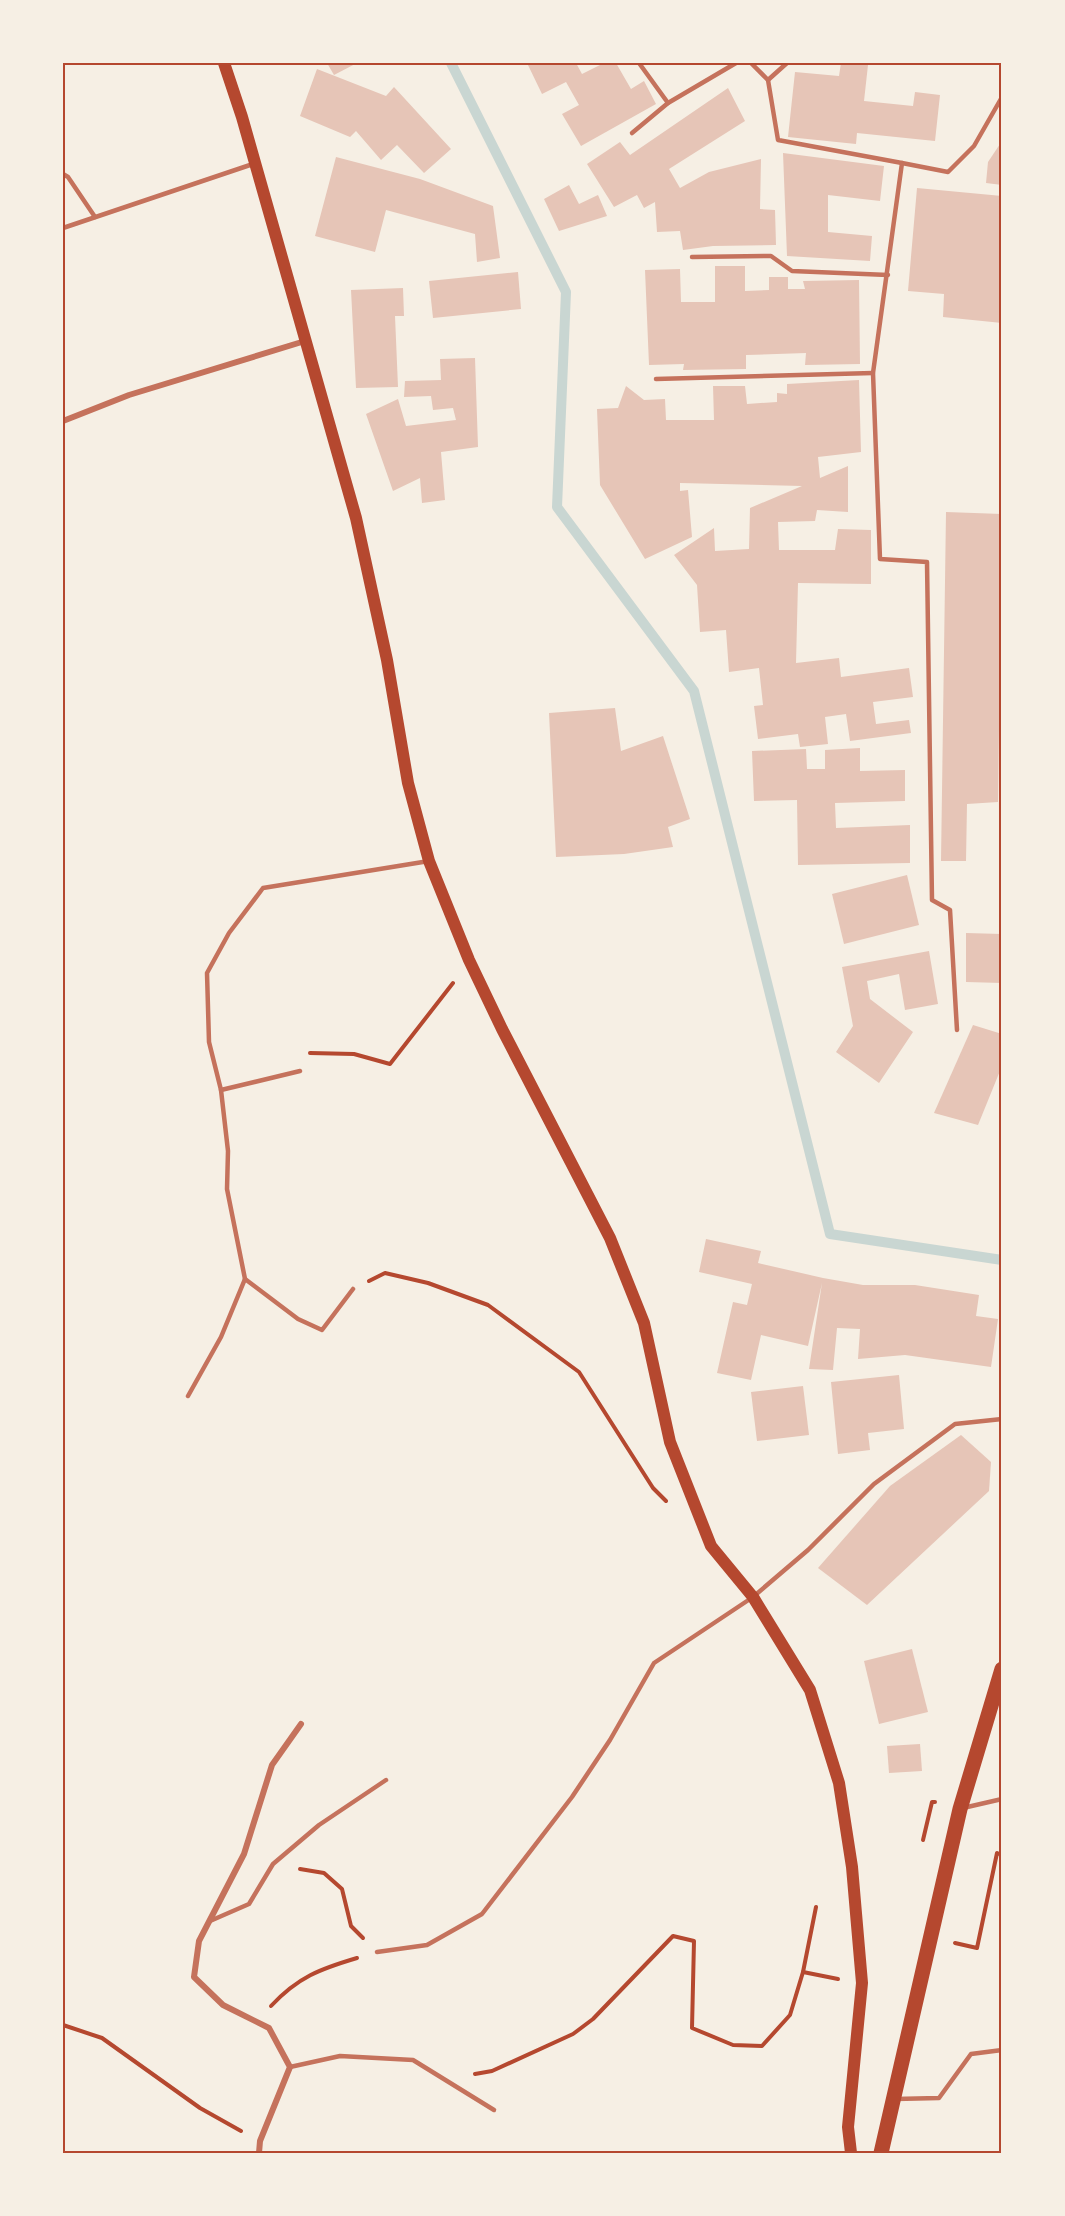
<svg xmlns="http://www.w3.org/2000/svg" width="1065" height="2216" font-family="Lora,serif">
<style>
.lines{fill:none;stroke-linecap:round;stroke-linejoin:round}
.stream{stroke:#c9d6d2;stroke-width:10}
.building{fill:#e6c5b7}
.path{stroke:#b5482f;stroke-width:4}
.service{stroke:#c5725c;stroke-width:4.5}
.minor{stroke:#c5725c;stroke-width:6}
.secondary{stroke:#b5482f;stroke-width:12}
.primary{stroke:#b5482f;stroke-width:15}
.neatline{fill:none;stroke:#b5482f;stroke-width:2}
</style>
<rect width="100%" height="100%" fill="#f6efe4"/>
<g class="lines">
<!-- stream -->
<path class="stream" d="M451 63 566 292 557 507 694 691 830 1234 1002 1260"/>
</g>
<!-- building -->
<g class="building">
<path d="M327 63H357L334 75Z"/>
<path d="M527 63H576L582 74 604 63H616L631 89 644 81 656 104 581 146 562 114 579 105 566 82 542 94Z"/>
<path d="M841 63 868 65 864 101 913 106 915 92 940 95 935 141 857 133 856 144 788 137 795 72 839 76Z"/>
<path d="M317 69 386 96 394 87 451 149 424 173 397 145 381 160 356 131 350 137 300 116Z"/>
<path d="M728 88 745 121 669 169 680 188 709 172 761 159 760 209 775 210 776 245 713 246 683 250 680 231 657 232 655 202 644 208 637 195 614 207 587 164 620 142 630 155Z"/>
<path d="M1002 141V185L986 183 988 162Z"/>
<path d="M783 153 884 166 880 201 828 195V232L872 236 870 261 787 256Z"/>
<path d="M336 157 420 179 493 206 500 258 477 262 475 234 386 210 375 252 315 236Z"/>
<path d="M569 185 579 204 598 195 607 216 559 231 544 199Z"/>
<path d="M917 188 1002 196V323L943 317 944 294 908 291Z"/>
<path d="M715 266H745V291L769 290V277H788V289H805L803 281 859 280 860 364 805 365 806 353 746 355V369L683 370 684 364 649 365 645 270 680 269 681 302H715Z"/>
<path d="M518 272 521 309 433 318 429 281Z"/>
<path d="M403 288 404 316H395L398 387 356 388 351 290Z"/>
<path d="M475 358 478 447 441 452 445 500 422 503 420 478 393 491 366 414 398 399 406 426 456 420 453 408 433 410 431 396 404 397 405 381 441 380 440 359Z"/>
<path d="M859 380 861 452 818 457 820 478 848 466V512L817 510 815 521 778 522 779 550H835L838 529 871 530V584L798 583 796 663 839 658 841 677 909 668 913 697 873 702 876 724 909 720 911 733 850 741 846 714 825 717 828 744 800 747 798 734 758 739 754 706 763 705 759 668 729 672 726 630 700 632 697 585 674 555 714 528 715 551 749 549 750 508 802 486 680 483V491L688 490 692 537 645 559 600 485 597 409 618 408 626 386 644 400 665 399 666 420H714L713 386H745L747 404 777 402V393L787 394V384Z"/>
<path d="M946 512 1002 514 998 802 967 804 966 861H941Z"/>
<path d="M615 708 621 751 663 736 690 819 668 827 673 847 624 854 556 857 549 713Z"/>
<path d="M860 748V771L905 770V801L835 803 836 828 910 825V863L798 865 797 800 754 801 752 751 806 749 807 769H825V750Z"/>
<path d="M907 875 919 925 844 944 832 894Z"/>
<path d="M966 933 1002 934V983L966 982Z"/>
<path d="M929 951 938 1004 905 1010 899 974 867 981 870 999 913 1032 879 1083 836 1052 853 1026 842 967Z"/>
<path d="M973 1025 1002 1034V1066L978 1125 934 1113Z"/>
<path d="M706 1239 761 1251 758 1263 823 1278 863 1285H915L979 1295 976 1316 998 1319 991 1367 905 1355 858 1359 860 1329 837 1328 833 1370 809 1369 822 1283 808 1346 761 1335 751 1380 717 1373 733 1302 747 1305 752 1284 699 1272Z"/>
<path d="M899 1375 904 1429 868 1433 870 1450 838 1454 831 1382Z"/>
<path d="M803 1386 809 1435 757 1441 751 1392Z"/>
<path d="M961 1435 991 1462 989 1491 867 1605 818 1568 890 1486Z"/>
<path d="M912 1649 928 1712 879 1724 864 1661Z"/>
<path d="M920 1744 922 1771 889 1773 887 1746Z"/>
</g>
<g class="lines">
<!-- path -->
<g class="path">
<path d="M310 1053 354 1054 390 1064 453 983"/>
<path d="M369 1281 385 1273 428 1283 488 1305 579 1372 653 1488 666 1501"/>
<path d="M923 1840 932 1802H935"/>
<path d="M300 1869 324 1873 342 1889 351 1926 363 1938"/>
<path d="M955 1943 977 1948 997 1853 1002 1855"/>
<path d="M803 1972 838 1979"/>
<path d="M271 2006C298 1977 320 1969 357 1958"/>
<path d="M63 2025 102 2038 200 2108 241 2131"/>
<path d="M475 2074 492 2071 573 2034 593 2019 673 1936 694 1941 692 2028 733 2045 762 2046 790 2015 803 1972 816 1907"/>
<path d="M1002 2118V2121"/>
</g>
<!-- service -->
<g class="service">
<path d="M639 63 668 103"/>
<path d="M751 63 768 80 787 63"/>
<path d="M768 80 778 140 902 163"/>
<path d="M632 133 668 103 736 63"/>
<path d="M63 174 68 177 95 217"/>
<path d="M63 228 253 164"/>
<path d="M692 257 771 256 792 271 888 275"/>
<path d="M656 379 873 373"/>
<path d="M957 1030 950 910 932 900 927 562 880 559 873 373 902 163 948 172 974 146 1002 97"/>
<path d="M221 1090 300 1071"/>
<path d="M245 1279 298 1319 322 1330 353 1289"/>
<path d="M188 1396 221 1337 245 1279 227 1189 228 1151 221 1090 209 1042 207 973 229 933 263 888 429 861"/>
<path d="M963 1808 1002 1799"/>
<path d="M210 1921 249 1904 273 1864 319 1825 386 1780"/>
<path d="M377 1952 427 1945 482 1914 572 1797 610 1740 654 1663 753 1597 808 1550 874 1484 955 1424 1002 1419"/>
<path d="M290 2067 340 2056 413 2060 494 2110"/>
<path d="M895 2099 939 2098 971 2054 1002 2050"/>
</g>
<!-- minor -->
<g class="minor">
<path d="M63 421 129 395 305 341"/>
<path d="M259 2153 260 2141 290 2067 269 2028 223 2005 194 1977 199 1941 244 1854 272 1765 301 1724"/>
</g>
<!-- secondary -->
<path class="secondary" d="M224 63 242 117 356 518 387 660 408 783 429 861 469 960 502 1029 610 1238 644 1323 670 1442 711 1546 753 1597 810 1690 839 1783 852 1867 862 1983 848 2127 851 2153"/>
<!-- primary -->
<path class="primary" d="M881 2153 960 1809 1002 1669"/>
</g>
<!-- border -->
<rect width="1065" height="2216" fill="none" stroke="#f6efe4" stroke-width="129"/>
<rect x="64" y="64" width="936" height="2088" class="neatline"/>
</svg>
